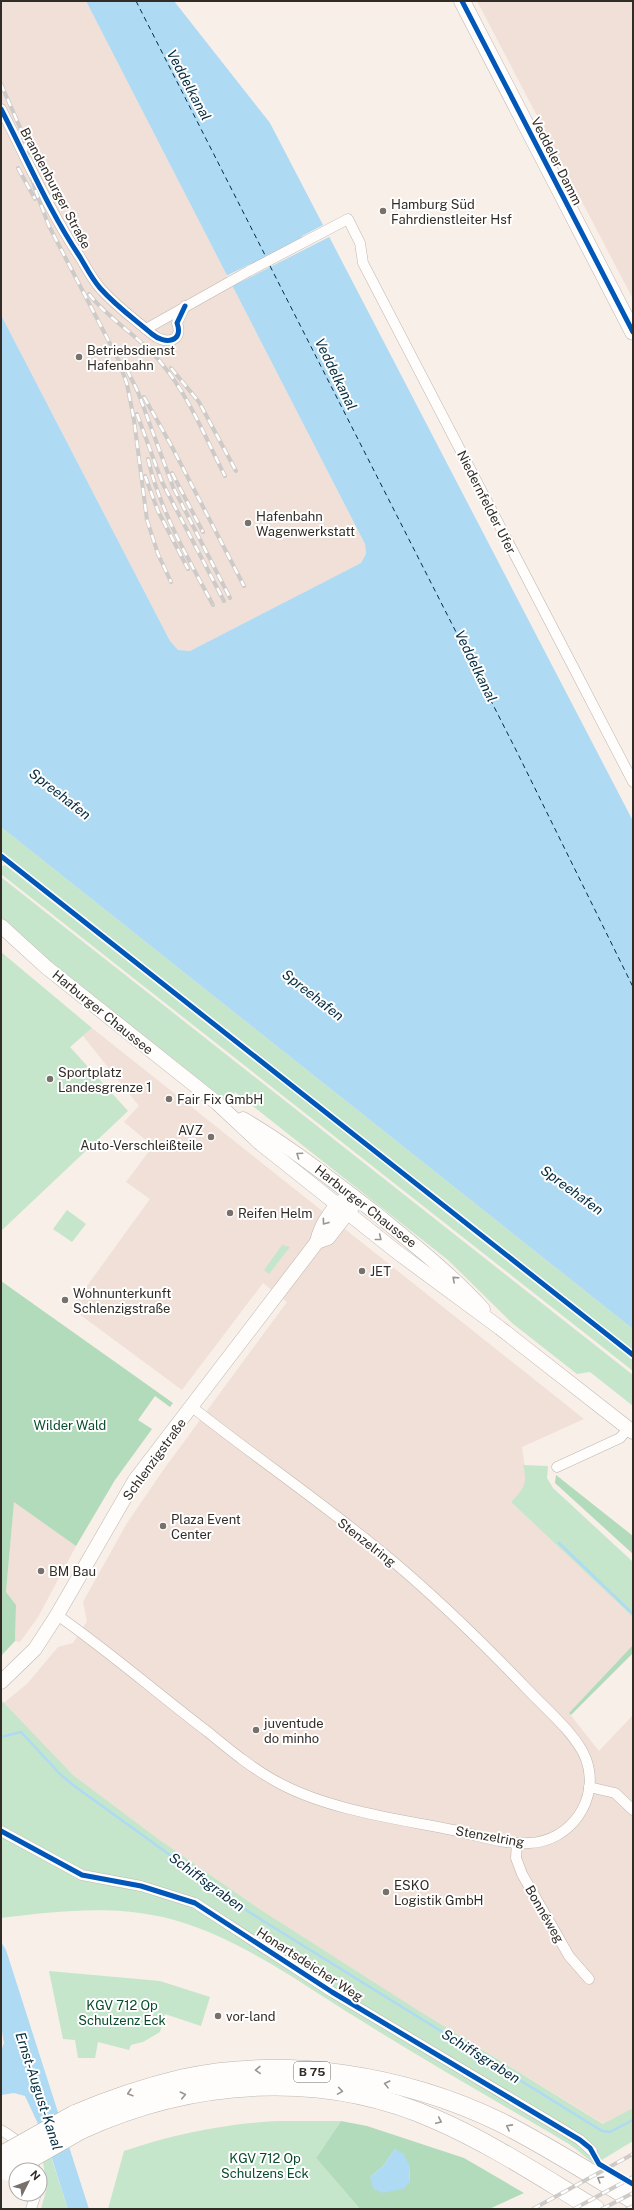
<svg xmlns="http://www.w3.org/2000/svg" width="634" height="2210" font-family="'Public Sans',sans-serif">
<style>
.industrial{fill:#f0e0d7}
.green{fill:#c5e6cb}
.forest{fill:#b1dbbb;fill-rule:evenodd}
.water{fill:#aedaf4}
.pier{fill:#f8efe8}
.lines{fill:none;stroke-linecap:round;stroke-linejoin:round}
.stream{stroke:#aedaf4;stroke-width:2.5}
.ferry{stroke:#052d41;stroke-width:1;stroke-dasharray:5 4;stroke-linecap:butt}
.street-casing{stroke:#bdb6b0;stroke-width:11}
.secondary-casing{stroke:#bdb6b0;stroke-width:15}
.primary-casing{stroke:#bdb6b0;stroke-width:17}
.highway-casing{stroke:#bdb6b0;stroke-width:20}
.street{stroke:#fefdfc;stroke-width:10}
.secondary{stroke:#fefdfc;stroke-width:14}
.primary{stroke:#fefdfc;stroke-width:16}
.highway{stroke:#fefdfc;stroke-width:19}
.rail-casing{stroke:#cdcac8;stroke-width:4}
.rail{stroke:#fff;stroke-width:2.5;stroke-dasharray:8;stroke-linecap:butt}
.highway-bridge-casing{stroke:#bdb6b0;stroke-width:20;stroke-linecap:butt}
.highway-bridge{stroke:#fefdfc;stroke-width:19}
.cycleway-casing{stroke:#fff;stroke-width:8}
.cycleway{stroke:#0057b8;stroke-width:5}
.oneway{stroke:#989492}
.poi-dot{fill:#77706b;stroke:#fff;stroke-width:1.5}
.labels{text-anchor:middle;stroke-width:4;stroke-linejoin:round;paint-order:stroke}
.shield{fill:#fff;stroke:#706b68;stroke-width:1}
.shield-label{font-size:12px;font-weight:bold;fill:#322c27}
.street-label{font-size:13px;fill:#322c27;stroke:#fff}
.poi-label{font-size:13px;fill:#322c27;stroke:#fff;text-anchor:start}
.park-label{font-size:13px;fill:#094c2b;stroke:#fff}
.water-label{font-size:14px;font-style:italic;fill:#052d41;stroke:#fff}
</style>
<rect width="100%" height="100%" fill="#f8efe8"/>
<!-- industrial -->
<g class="industrial">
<path d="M1 1H86L365 544 366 554 361 563 190 651 178 650 170 641 1 315Z"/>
<path d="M477 1H633V299Z"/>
<path d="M92 1028 584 1419 522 1447 526 1477 524 1488 511 1502 633 1617V1645L569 1713 599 1751 633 1715V2108L604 2124 413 2007 258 1908 157 1838 73 1775 1 1705 27 1684 58 1647 73 1643 87 1621 83 1602 127 1523 164 1469 287 1302 263 1283 182 1390 71 1308 150 1199 126 1182 153 1146 124 1122 139 1106 83 1036Z"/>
<path d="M14 1501 76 1546 38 1617 20 1642 15 1641 16 1605 6 1592Z"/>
</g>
<!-- green -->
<g class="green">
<path d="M1 827 633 1329V1350L1 851Z"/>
<path d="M5 865 361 1145C377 1152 391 1165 403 1179L633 1360V1371L1 874V867Z"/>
<path d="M1 877 633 1375V1406L590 1372 577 1374 512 1323 448 1260 235 1092 230 1104 44 956 1 918Z"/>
<path d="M1 952 92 1028 70 1047 128 1111 1 1231Z"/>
<path d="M67 1210 86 1224 72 1242 53 1229Z"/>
<path d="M282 1245 290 1247 269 1274 264 1270Z"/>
<path d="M523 1465 548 1466 547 1478 553 1488 633 1562V1617L511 1502C524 1488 528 1484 523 1465Z"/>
<path d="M1 1700 73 1775 157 1838 258 1908 413 2007 603 2124 633 2108V2141L595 2164C586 2158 578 2150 569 2144 498 2102 427 2062 357 2018 296 1980 234 1934 163 1917 109 1905 55 1911 1 1918Z"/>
<path d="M49 1971 160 1981 210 1997 201 2026 165 2014 160 2032 143 2042 131 2045 129 2050 98 2042 95 2058H78L75 2040 63 2039Z"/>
<path d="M277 2121H341L316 2158 360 2209H108L124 2151C175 2134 224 2124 277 2121Z"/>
<path d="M51 2157 68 2209H41L47 2187 43 2162Z"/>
</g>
<!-- forest -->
<g class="forest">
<path d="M1 1281 173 1403 170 1407 155 1396 138 1420 152 1429 115 1480 76 1546 14 1502 6 1592 16 1605 15 1641 1 1656Z"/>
<path d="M556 1475 633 1536V1554L555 1483Z"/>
<path d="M633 1645V1653L571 1715 569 1713Z"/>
<path d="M341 2121 367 2126 464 2158 524 2193 489 2209H360L316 2158ZM395 2149 409 2165 410 2182 370 2177 382 2167Z"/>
</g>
<!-- water -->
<g class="water">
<path d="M86 1H174L270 123 633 821V1329L1 827V315L170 641 178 650 190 651 361 563 366 554 365 544Z"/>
<path d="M1 1942 6 1950 89 2209H68L47 2143 25 2096 14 2093 1 2095V2051L4 2043 1 2025Z"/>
<path d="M395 2149 404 2154 409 2165 410 2182 403 2189 382 2193 373 2188 370 2177 382 2167Z"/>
</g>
<!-- pier -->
<path class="pier" d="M325 224 331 236 231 287 226 276 250 264 252 267 304 240 302 236Z"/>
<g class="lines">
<!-- stream -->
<g class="stream">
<path d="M559 1543 633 1614"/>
<path d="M1 1737 21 1732 60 1774 73 1785 249 1912 602 2131 610 2132 633 2120"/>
</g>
<!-- ferry -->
<g class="ferry">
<path d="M136 1 266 257"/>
<path d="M270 266 517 752 633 987"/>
</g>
<!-- street casing -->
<g class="street-casing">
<g id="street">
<path d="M1 109C27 159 49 211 80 257 86 267 92 279 100 288 117 307 133 318 152 334 165 345 184 342 177 323L185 306"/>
<path d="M146 329 249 271 348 219 360 243 363 263 633 782"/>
<path d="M557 1467 620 1438 628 1429"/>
<path d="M57 1615C110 1652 158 1694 208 1732 231 1751 254 1770 281 1784 330 1810 398 1819 453 1830 477 1835 504 1845 529 1843 570 1842 601 1799 586 1759 577 1735 546 1709 529 1691 486 1646 442 1603 395 1563 330 1508 259 1460 192 1407"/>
<path d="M589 1787 615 1793 633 1810"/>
<path d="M1 1831 82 1875 141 1886 195 1903 332 1992 557 2126 580 2140 592 2151"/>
<path d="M517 1843 516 1858 522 1874 569 1956 589 1979"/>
<path d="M1 2130C17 2139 31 2151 35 2170"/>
<path d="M31 2209 36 2194"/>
</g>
</g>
<!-- secondary casing -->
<g class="secondary-casing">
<g id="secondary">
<path d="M1 926 46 967 217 1103 261 1144 397 1252 500 1328 633 1432"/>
<path d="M243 1119C289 1146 331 1179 374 1212 412 1243 450 1273 483 1309"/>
<path d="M317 1242 328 1238 353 1206"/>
<path d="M1 1682 35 1649 57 1615 135 1480 317 1242C320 1226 336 1199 353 1196"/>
</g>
</g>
<!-- primary casing -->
<g class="primary-casing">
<path id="primary" d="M462 1 633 332"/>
</g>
<!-- highway casing -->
<g class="highway-casing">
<g id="highway">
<path d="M74 2115C109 2100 144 2088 182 2079 286 2056 405 2076 500 2122 546 2145 589 2173 633 2199"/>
<path d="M80 2130C192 2078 323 2069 437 2120 492 2144 543 2178 595 2209"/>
</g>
</g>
<!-- street -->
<use href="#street" class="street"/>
<!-- secondary -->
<use href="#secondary" class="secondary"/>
<!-- primary -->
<use href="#primary" class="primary"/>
<!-- highway -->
<use href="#highway" class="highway"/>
<!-- rail casing -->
<g class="rail-casing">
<g id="rail">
<path d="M1 84 22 132 35 189 49 226 118 359 127 384 134 420 147 520 158 554 171 582"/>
<path d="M18 168 35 199"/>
<path d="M89 294C110 321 141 337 162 364 189 396 206 439 225 476"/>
<path d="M171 368 199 402 236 471"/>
<path d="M127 370 138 392 173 487 230 598"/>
<path d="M144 397 171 445 244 586"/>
<path d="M137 414 162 482 224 601"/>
<path d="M148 459C160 511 188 558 213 605"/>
<path d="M172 473 203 532"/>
<path d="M145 476 158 511 188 569"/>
<path d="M533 2209 633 2154"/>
<path d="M574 2209 633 2177"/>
<path d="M602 2209 633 2193"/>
<path d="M627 2209 633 2206"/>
</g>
</g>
<!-- rail -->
<use href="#rail" class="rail"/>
<!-- highway-bridge casing -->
<g class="highway-bridge-casing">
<g id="highway-bridge">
<path d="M1 2156 74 2115"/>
<path d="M8 2171 80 2130"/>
</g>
</g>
<!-- highway-bridge -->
<use href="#highway-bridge" class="highway-bridge"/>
<!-- cycleway casing -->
<g class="cycleway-casing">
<g id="cycleway">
<path d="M462 1 633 332"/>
<path d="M1 109C27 159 49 211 80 257 86 267 92 279 100 288 117 307 133 318 152 334 165 345 184 342 177 323L185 306"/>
<path d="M1 856 633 1355"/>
<path d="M1 1831 82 1875 141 1886 195 1903 332 1992 580 2140 590 2148 599 2164 633 2184"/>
</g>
</g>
<!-- cycleway -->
<use href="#cycleway" class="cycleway"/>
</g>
<!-- one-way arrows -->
<defs><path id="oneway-chevron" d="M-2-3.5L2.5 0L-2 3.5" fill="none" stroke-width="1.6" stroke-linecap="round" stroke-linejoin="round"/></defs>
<g class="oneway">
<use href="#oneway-chevron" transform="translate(299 1155) rotate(-145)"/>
<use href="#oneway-chevron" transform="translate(325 1222) rotate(126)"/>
<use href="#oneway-chevron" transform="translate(379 1238) rotate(39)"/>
<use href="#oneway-chevron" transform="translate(455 1279) rotate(-138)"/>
<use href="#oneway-chevron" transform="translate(258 2070) rotate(178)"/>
<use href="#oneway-chevron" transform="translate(387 2084) rotate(-166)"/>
<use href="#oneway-chevron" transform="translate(340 2091) rotate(9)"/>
<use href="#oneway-chevron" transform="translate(130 2093) rotate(163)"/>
<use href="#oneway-chevron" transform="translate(183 2095) rotate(-13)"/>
<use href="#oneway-chevron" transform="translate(439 2121) rotate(25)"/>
<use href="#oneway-chevron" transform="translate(509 2127) rotate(-152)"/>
<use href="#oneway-chevron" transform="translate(600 2179) rotate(-149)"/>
</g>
<!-- markers -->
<g class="poi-dot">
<circle cx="383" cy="211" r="4"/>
<circle cx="79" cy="357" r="4"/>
<circle cx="248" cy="523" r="4"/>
<circle cx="50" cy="1079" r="4"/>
<circle cx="169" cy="1099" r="4"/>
<circle cx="211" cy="1137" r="4"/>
<circle cx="230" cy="1213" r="4"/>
<circle cx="362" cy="1271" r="4"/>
<circle cx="65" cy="1300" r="4"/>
<circle cx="163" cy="1526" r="4"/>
<circle cx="41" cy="1571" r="4"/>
<circle cx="256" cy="1730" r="4"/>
<circle cx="386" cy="1892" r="4"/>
<circle cx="218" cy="2016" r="4"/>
</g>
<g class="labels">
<!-- shield labels -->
<rect class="shield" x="294" y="2062" width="36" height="20" rx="3"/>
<g class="shield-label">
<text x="312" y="2076">B 75</text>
</g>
<!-- street labels -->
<g class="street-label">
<text transform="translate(557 161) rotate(63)" y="5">Veddeler Damm</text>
<text transform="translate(56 188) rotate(62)" y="5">Brandenburger Straße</text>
<text transform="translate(487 502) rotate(63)" y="5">Niedernfelder Ufer</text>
<text transform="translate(103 1012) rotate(39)" y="5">Harburger Chaussee</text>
<text transform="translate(366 1206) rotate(38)" y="5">Harburger Chaussee</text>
<text transform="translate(154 1459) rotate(-54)" y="5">Schlenzigstraße</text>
<text transform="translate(367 1542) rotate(38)" y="5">Stenzelring</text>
<text transform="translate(490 1836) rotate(10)" y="5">Stenzelring</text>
<text transform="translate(545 1914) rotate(60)" y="5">Bonnéweg</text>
<text transform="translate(310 1964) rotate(33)" y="5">Honartsdeicher Weg</text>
</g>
<!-- poi labels -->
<g class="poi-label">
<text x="391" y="209">Hamburg Süd<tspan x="391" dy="15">Fahrdienstleiter Hsf</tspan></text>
<text x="87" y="355">Betriebsdienst<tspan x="87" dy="15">Hafenbahn</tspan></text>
<text x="256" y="521">Hafenbahn<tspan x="256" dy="15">Wagenwerkstatt</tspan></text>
<text x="58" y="1077">Sportplatz<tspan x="58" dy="15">Landesgrenze 1</tspan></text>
<text x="177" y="1104">Fair Fix GmbH</text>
<text x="203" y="1135" text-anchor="end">AVZ<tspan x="203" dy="15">Auto-Verschleißteile</tspan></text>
<text x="238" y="1218">Reifen Helm</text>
<text x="370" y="1276">JET</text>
<text x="73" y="1298">Wohnunterkunft<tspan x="73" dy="15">Schlenzigstraße</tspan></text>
<text x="171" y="1524">Plaza Event<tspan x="171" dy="15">Center</tspan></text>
<text x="49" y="1576">BM Bau</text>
<text x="264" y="1728">juventude<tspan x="264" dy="15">do minho</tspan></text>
<text x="394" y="1890">ESKO<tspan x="394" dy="15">Logistik GmbH</tspan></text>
<text x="226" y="2021">vor-land</text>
</g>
<!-- park labels -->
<g class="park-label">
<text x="70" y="1430">Wilder Wald</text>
<text x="122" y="2010">KGV 712 Op<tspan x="122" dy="15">Schulzenz Eck</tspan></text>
<text x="265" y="2163">KGV 712 Op<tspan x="265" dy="15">Schulzens Eck</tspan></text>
</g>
<!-- water labels -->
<g class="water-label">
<text transform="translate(189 85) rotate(62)" y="5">Veddelkanal</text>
<text transform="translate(336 374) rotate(64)" y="5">Veddelkanal</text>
<text transform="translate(476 666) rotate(64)" y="5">Veddelkanal</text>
<text transform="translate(60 794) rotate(38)" y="5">Spreehafen</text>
<text transform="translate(313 995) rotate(38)" y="5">Spreehafen</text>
<text transform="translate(572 1190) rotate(36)" y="5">Spreehafen</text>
<text transform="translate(207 1882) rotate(36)" y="5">Schiffsgraben</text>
<text transform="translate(481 2056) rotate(32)" y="5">Schiffsgraben</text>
<text transform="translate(39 2091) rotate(72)" y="5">Ernst-August-Kanal</text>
</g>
</g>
<!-- border -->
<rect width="634" height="2210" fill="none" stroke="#322c27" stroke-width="4"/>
<!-- north arrow -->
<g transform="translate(28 2182) rotate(48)"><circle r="19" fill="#ffffff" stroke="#adaba9"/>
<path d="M0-3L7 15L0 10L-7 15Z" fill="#77706b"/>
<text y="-6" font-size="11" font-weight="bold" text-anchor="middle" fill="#322c27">N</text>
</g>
</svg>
